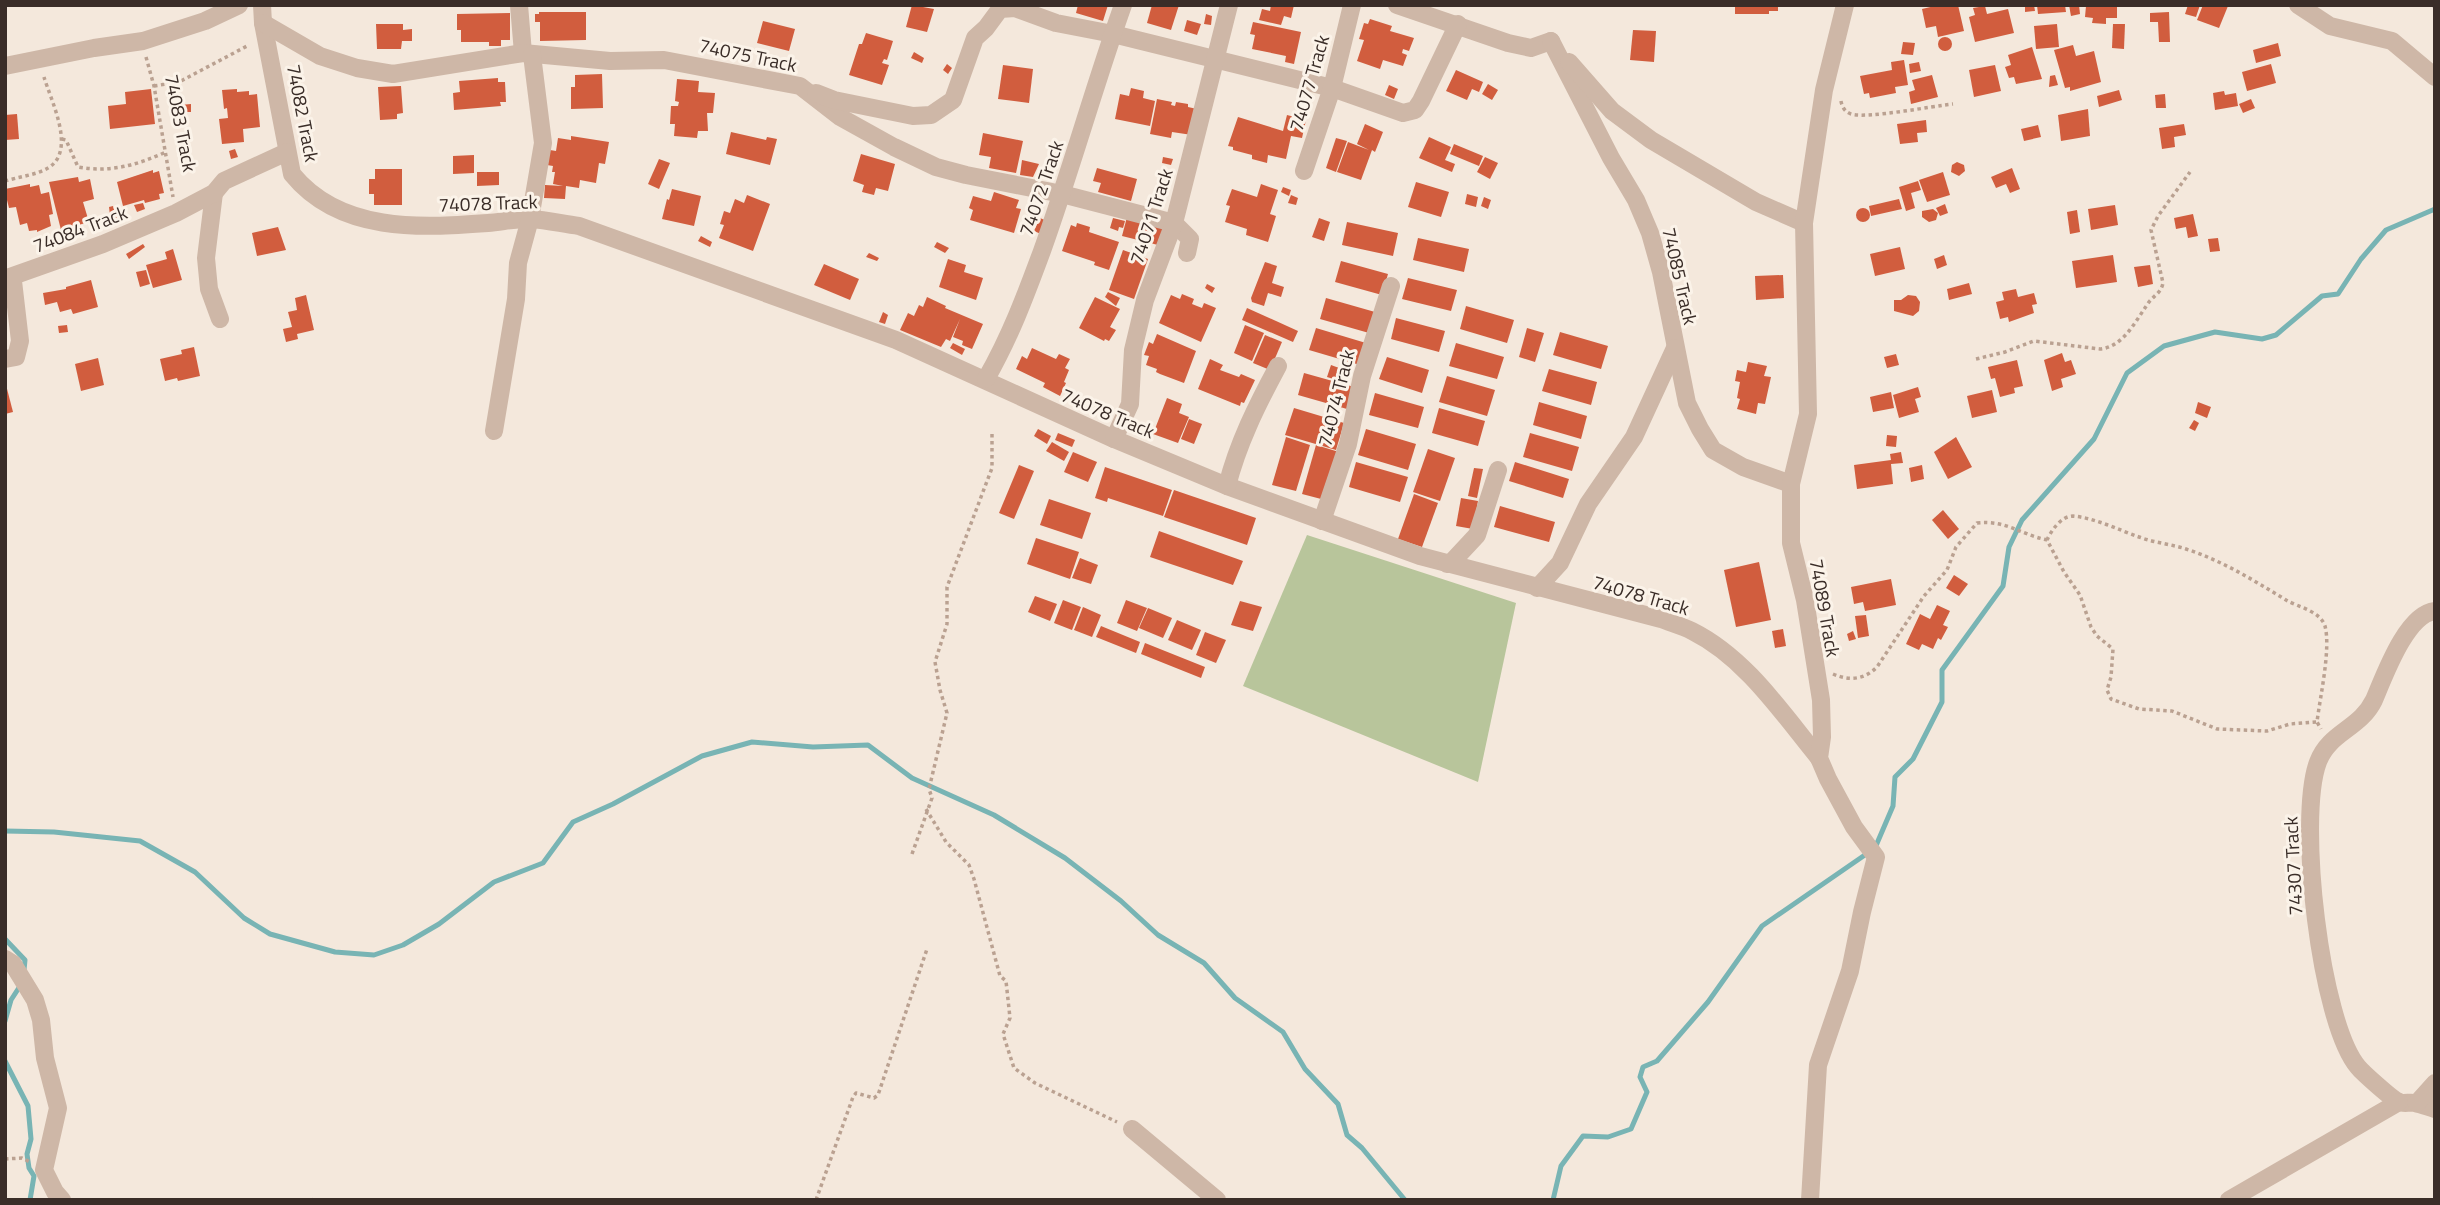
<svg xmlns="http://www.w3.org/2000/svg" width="2440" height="1205" font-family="'Titillium Web',sans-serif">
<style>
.green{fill:#b8c59b}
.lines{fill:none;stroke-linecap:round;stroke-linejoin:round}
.stream{stroke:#78b4b4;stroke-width:5}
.building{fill:#d15d3e}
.path{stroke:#baa191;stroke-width:3.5;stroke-dasharray:3.5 3.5;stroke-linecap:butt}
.minor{stroke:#ceb7a7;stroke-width:18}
.rail{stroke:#3a2d28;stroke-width:5;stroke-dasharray:2 5;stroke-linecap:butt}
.labels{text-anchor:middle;stroke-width:6;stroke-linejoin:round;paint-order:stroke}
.street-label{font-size:19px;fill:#3a2d28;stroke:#fbf3e9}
</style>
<rect width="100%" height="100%" fill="#f4e8dc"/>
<!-- green -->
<path class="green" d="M1307 535 1516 603 1478 782 1243 686Z"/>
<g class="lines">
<!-- stream -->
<g class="stream">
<path d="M5 831 54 832 140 841 195 872 244 918 270 934 335 952 374 955 403 945 439 924 494 882 543 863 573 822 613 804 702 756 752 742 813 747 868 745 912 778 994 815 1065 858 1121 901 1158 935 1204 963 1235 998 1283 1032 1305 1069 1338 1104 1347 1135 1362 1148 1405 1200"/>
<path d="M5 939 25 960 24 970"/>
<path d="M5 1021 11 1000 22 983"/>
<path d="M5 1061 28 1106 31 1139 27 1154 29 1168 34 1176 30 1200"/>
<path d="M1553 1200 1561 1166 1583 1136 1608 1137 1631 1129 1647 1092 1640 1077 1643 1067 1657 1061 1708 1002 1762 926 1875 848 1893 806 1895 777 1913 759 1942 702V670L2003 586 2009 547 2022 520 2094 439 2127 373 2164 346 2215 332 2262 339 2276 335 2322 296 2338 294 2361 259 2386 230 2435 209"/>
</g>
</g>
<!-- building -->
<g class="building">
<path d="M912 5 934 9 927 32 906 27Z"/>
<path d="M1078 5H1108L1103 21 1076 13Z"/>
<path d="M1152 5H1179L1171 30 1147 23Z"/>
<path d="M1271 5H1294L1291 18 1284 16 1281 25 1259 20 1262 9 1270 11Z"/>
<path d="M1735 5H1778V11H1769V14H1735Z"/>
<path d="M1939 5H1958L1964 31 1938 37 1936 26 1926 28 1922 9Z"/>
<path d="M2025 5H2034L2035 11 2025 12Z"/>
<path d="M2037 5H2065L2066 12 2038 14Z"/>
<path d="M2069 5H2079L2080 14 2071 16Z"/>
<path d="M2117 5V18H2106V24L2092 23 2093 18 2085 17 2086 6Z"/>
<path d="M2188 5H2200L2196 17 2185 14Z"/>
<path d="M2203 5 2228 6 2219 28 2197 20Z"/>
<path d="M1985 6 1987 14 2008 9 2014 33 1975 42 1969 17 1975 15 1973 8Z"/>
<path d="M539 12H586V40L540 41V22H535V14H539Z"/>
<path d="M2169 12 2170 42H2159L2158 22H2150V13Z"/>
<path d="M510 13V40H501V46H489V42H461V30H457V14Z"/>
<path d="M1206 14 1212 16 1211 25 1204 24Z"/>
<path d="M1370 19 1392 26 1390 31 1414 38 1409 51 1403 49 1402 53 1407 55 1403 66 1383 60 1380 69 1357 61 1364 40 1359 39 1364 23 1368 24Z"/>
<path d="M1187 20 1201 24 1197 35 1184 31Z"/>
<path d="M763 21 795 29 789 51 757 43Z"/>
<path d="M1253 22 1301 32 1294 64 1285 62 1286 56 1252 49 1255 35 1250 34Z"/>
<path d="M376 24H403V30L412 29V41H402L401 49H377Z"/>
<path d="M2057 24 2059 47 2036 49 2034 26Z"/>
<path d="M2113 24H2125L2124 49 2112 48Z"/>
<path d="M1633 30 1656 31 1654 62 1630 60Z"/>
<path d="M866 33 893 41 887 60 884 59 882 63 889 65 882 85 849 75 859 44H862Z"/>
<circle cx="1945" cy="44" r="7"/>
<path d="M1903 42 1915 43 1913 55 1901 54Z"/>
<path d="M2278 43 2281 56 2256 63 2253 50Z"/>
<path d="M2073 45 2076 56 2094 51 2101 82 2070 91V87L2065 88 2054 50Z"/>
<path d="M2032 47 2042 79 2016 84 2014 77 2009 78 2005 67 2011 65 2008 55Z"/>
<path d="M914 52 924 58 922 63 911 58Z"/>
<path d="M1904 60 1908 85 1895 87 1896 93 1870 98 1869 93 1864 94 1860 76 1892 70 1891 62Z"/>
<path d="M1919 62 1921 71 1910 73 1909 64Z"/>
<path d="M947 64 952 68 948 74 943 70Z"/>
<path d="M2271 64 2276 83 2247 91 2242 72Z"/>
<path d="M1003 65 1033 69 1029 103 998 99Z"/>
<path d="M1995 65 2001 91 1974 97 1969 70Z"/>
<path d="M1456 70 1483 82 1479 92 1472 89 1467 100 1446 91Z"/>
<path d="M602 74 603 108 571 109V87H575V75Z"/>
<path d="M1932 75 1938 97 1911 104 1909 92 1915 90 1912 80Z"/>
<path d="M2055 75 2058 85 2049 87 2050 76Z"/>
<path d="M498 78V82H505L506 102H500L501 106 454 110 453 93 460 92 459 81Z"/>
<path d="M677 79 699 81 698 92 715 93 713 113H707L708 131H698L697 138 674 136 675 124H670L671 106H678L679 102 675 101Z"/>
<path d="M1488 84 1498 90 1492 100 1482 94Z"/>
<path d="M1389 85 1398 89 1394 99 1385 95Z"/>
<path d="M401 86 403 113 397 114V119L380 120 378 87Z"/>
<path d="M1131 88 1144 91 1143 98 1155 101 1150 126 1115 119 1120 94 1129 96Z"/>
<path d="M151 89 155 124 110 129 108 106 126 104 125 92Z"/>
<path d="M237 89V92L249 91V95L257 94 260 127 243 129 244 142 222 144 219 119 228 118 227 108 224 109 222 90Z"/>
<path d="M2119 90 2122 100 2099 107 2097 96Z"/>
<path d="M2224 91 2225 95 2236 93 2238 106 2215 110 2213 93Z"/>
<path d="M2165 94 2166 108H2156L2155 95Z"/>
<path d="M1157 99 1172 102 1171 105 1175 106 1176 102 1188 104V107L1197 109 1192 135 1172 132 1171 138 1150 134Z"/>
<path d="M2251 99 2255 108 2243 113 2239 104Z"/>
<path d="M191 104V112H180V105Z"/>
<path d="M2088 109 2090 136 2061 141 2058 115Z"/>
<path d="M17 114 19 139 5 140V115Z"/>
<path d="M1287 115 1306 120 1302 138 1291 136 1286 159 1268 155 1267 163 1252 159V155L1233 150V147L1228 146 1238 117 1283 131Z"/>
<path d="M1926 120 1927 132 1917 133 1918 142 1900 144 1897 124Z"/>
<path d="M1365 124 1383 132 1375 152 1372 150 1361 180 1337 172 1348 142 1369 150 1357 144Z"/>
<path d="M2184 124 2186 135 2174 137 2175 147 2162 149 2159 128Z"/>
<path d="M2038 125 2041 137 2024 141 2021 129Z"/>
<path d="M731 132 766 140 767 137 777 139 770 165 726 154Z"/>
<path d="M983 133 1023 141 1016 173 989 168 991 157 979 155Z"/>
<path d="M571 136 609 142 605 164 599 163 596 183 580 180 579 188 566 186 565 199 544 198 545 185 563 186 553 184 555 172H552L553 166 547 165 550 150 556 151 558 138 571 140Z"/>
<path d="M1429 137 1451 147 1445 160 1455 164 1452 172 1419 158Z"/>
<path d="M1336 138 1347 141 1336 172 1326 168Z"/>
<path d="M1454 144 1483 156 1479 166 1450 154Z"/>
<path d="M235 149 238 157 231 159 229 151Z"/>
<path d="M861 154 895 164 888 191 876 188 874 195 862 192 864 185 853 181Z"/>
<path d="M474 155V173L453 174V156Z"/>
<path d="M1163 157 1173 159 1171 165 1162 163Z"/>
<path d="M1485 157 1498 163 1490 179 1477 172Z"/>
<path d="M659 159 670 163 659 189 648 184Z"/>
<path d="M1022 160 1039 164 1033 177 1020 175Z"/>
<path d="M1957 162 1964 165 1965 171 1959 176 1951 172 1952 165Z"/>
<path d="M1097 168 1137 179 1131 201 1098 192 1101 183 1093 181Z"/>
<path d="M2012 168 2020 189 2010 193 2006 184 1996 188 1991 177Z"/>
<path d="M375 169H402V205H374V194H369V179H375Z"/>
<path d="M153 170V173L159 171 164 193 159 194 160 199 145 203 144 200 123 206 117 182Z"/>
<path d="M477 172H499V185L477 186Z"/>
<path d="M1943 172 1950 195 1927 202 1919 180Z"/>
<path d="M78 177 79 182 90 179 94 199 83 202 89 222 61 230 49 182Z"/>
<path d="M1918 181 1921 190 1911 193 1915 208 1906 211 1899 187Z"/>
<path d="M1416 182 1449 192 1441 217 1408 207Z"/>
<path d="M30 184V187L39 185 41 194 49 192 53 214 49 215 51 226 37 232V230L29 231 27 223 20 225 16 207 9 208 5 192V189Z"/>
<path d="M1261 184 1278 190 1270 214 1276 216 1268 242 1246 235 1247 229 1225 222 1230 206 1226 205 1232 189 1257 197Z"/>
<path d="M1283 187 1291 190 1289 196 1281 192Z"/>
<path d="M672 189 701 196 694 226 662 219 667 199 669 200Z"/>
<path d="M994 192 1019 200 1016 208 1021 209 1014 233 970 220 973 210 969 208 973 196 991 201Z"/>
<path d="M1467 194 1478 197 1476 207 1465 204Z"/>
<path d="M747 195 770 204 753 251 719 238 724 225 720 224 724 211 730 213 735 199 744 203Z"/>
<path d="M1291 195 1298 198 1296 205 1288 203Z"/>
<path d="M1484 197 1491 200 1488 209 1481 206Z"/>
<path d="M1899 199 1902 209 1871 216 1869 206Z"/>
<path d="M143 203 145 209 137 212 134 205Z"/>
<path d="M1945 204 1948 213 1940 216 1936 208Z"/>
<path d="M2115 205 2118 225 2091 230 2088 209Z"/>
<path d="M113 206 118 223 111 224 109 207Z"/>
<circle cx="1863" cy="215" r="7"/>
<path d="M1933 209 1938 213 1936 220 1929 222 1922 217V211Z"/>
<path d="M2077 210 2080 232 2070 234 2067 212Z"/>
<path d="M2193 214 2198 236 2188 238 2186 227 2176 229 2174 218Z"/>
<path d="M1127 217 1167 228 1162 246 1122 236Z"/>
<path d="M1040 218 1047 221 1041 234 1034 231Z"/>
<path d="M1113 218 1125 221 1123 228 1119 227 1118 231 1110 228Z"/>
<path d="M1319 218 1330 222 1324 241 1312 237Z"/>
<path d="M1347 222 1398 233 1393 256 1342 245Z"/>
<path d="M1077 223 1090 227 1089 232 1119 242 1109 270 1094 265 1095 262 1062 251 1071 225 1076 227Z"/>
<path d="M278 227 286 250 257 256 252 233Z"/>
<path d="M701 236 712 242 710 247 698 241Z"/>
<path d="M1418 238 1469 249 1464 272 1413 260Z"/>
<path d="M2218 238 2220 251 2210 252 2208 239Z"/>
<path d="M937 242 949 248 945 253 934 247Z"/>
<path d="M143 244 145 247 129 259 126 254Z"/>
<path d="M1900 247 1905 269 1875 276 1870 254Z"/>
<path d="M173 249 182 280 153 288 146 265 167 259 165 252Z"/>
<path d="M1123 250 1148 259 1134 299 1109 290Z"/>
<path d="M869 253 879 258 877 261 866 257Z"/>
<path d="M1944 255 1947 265 1937 269 1934 259Z"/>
<path d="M2113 255 2117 282 2076 288 2072 261Z"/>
<path d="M948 259 966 265 964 272 983 278 976 300 939 287Z"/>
<path d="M1341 261 1388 274 1382 295 1335 282Z"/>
<path d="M1265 262 1277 266 1272 283 1284 287 1281 297 1268 293 1264 306 1252 302 1251 298Z"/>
<path d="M824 264 859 279 850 300 814 285Z"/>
<path d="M2150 265 2153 284 2138 287 2134 267Z"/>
<path d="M146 270 150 284 140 287 136 272Z"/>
<path d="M1783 275 1784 298 1756 300 1755 276Z"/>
<path d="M1408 278 1457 290 1451 311 1402 299Z"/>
<path d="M91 280 98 307 73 314 71 309 60 312 57 302 45 305 43 293 66 289V287Z"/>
<path d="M1969 283 1972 294 1949 300 1947 289Z"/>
<path d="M1207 284 1215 288 1212 293 1205 288Z"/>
<path d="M2016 289 2018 297 2034 293 2037 304 2032 305 2034 313 2009 322 2008 317 2000 319 1996 302 2004 300 2002 292Z"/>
<path d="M1108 292 1120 298 1116 306 1105 297Z"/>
<path d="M1182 294 1194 299 1192 304 1202 308 1204 303 1216 308 1201 342 1159 323 1171 295 1180 299Z"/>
<path d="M306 295 314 330 297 334 298 339 286 342 283 329 292 327 288 312 297 310 295 298Z"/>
<path d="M1908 295 1916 296 1920 302 1919 311 1913 316 1894 311V300H1901Z"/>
<path d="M927 297 946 306 945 308 983 324 972 349 962 345 963 341 953 337 960 319 950 341 946 339 941 347 900 330 908 313 914 316 919 305 923 307Z"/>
<path d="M1095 297 1120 309 1110 327 1116 330 1109 341 1105 339 1104 341 1079 328Z"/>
<path d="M1326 298 1375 312 1369 333 1320 319Z"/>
<path d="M1466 306 1514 320 1507 343 1460 329Z"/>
<path d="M1247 308 1298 331 1293 342 1242 320Z"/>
<path d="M883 312 888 315 885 324 879 322Z"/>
<path d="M1396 318 1445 331 1439 352 1391 339Z"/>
<path d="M67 325 68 332 59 333 58 326Z"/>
<path d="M1245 325 1264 333 1252 361 1234 353Z"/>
<path d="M1316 328 1366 343 1360 365 1309 350Z"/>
<path d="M1527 328 1544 333 1535 362 1519 357Z"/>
<path d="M1560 332 1608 346 1601 369 1553 355Z"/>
<path d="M1157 334 1196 351 1184 383 1160 374 1156 372 1157 369 1146 365 1149 356 1144 355 1149 342 1153 344Z"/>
<path d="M1265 335 1282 342 1270 370 1253 363Z"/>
<path d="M953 343 965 349 962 355 950 348Z"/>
<path d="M1456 343 1504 357 1497 379 1449 366Z"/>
<path d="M194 347 200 376 178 381 177 378 165 381 160 359 182 354 181 350Z"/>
<path d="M1032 348 1056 359 1059 354 1070 359 1065 368 1069 370 1064 382 1066 383 1060 396 1043 387 1045 383 1016 369 1022 356 1027 359Z"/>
<path d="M2062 353 2065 362 2071 360 2076 374 2061 379 2063 387 2052 391 2044 360Z"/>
<path d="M1896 354 1899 365 1887 368 1884 357Z"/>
<path d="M1387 357 1429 370 1422 393 1379 379Z"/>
<path d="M98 358 104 385 81 391 75 364Z"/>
<path d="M1210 359 1223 365 1220 370 1239 377 1241 374 1255 380 1244 403 1241 402 1240 406 1198 389Z"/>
<path d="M2017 360 2023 386 2014 388 2015 393 2000 397 1995 378 1991 379 1988 367Z"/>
<path d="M1748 362 1767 366 1764 376 1771 377 1765 404 1758 403 1756 414 1737 409 1740 399 1737 398 1740 382 1735 381 1737 370 1746 372Z"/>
<path d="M1331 365 1350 372 1346 383 1327 377Z"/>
<path d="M1549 369 1597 382 1591 405 1542 391Z"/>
<path d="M1304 373 1354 387 1347 409 1298 395Z"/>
<path d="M1447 376 1495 390 1487 416 1439 402Z"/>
<path d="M5 381 13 412 5 414Z"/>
<path d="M1918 387 1921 397 1915 399 1919 412 1899 418 1893 395Z"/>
<path d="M1992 390 1997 412 1972 418 1967 396Z"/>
<path d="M1891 392 1894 408 1873 412 1870 397Z"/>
<path d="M1375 393 1424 407 1418 428 1369 415Z"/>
<path d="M1167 398 1182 404 1179 413 1189 417 1178 443 1153 434Z"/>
<path d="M1539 402 1587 416 1581 439 1533 425Z"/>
<path d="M2198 402 2211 407 2207 418 2195 413Z"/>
<path d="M1294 408 1344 423 1336 450 1285 435Z"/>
<path d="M1439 408 1485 421 1478 446 1432 433Z"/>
<path d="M1189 419 1202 424 1194 444 1181 439Z"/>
<path d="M2194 420 2199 423 2195 431 2189 428Z"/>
<path d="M1038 429 1051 436 1047 444 1034 436Z"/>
<path d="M1366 429 1416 444 1408 470 1358 455Z"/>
<path d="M1058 433 1075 440 1072 447 1055 440Z"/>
<path d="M1530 433 1579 447 1572 471 1523 457Z"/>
<path d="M1887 435 1897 436 1896 447 1886 446Z"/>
<path d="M1286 437 1310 445 1296 491 1272 485Z"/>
<path d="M1956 437 1972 467 1948 479 1934 452Z"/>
<path d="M1052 442 1069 452 1064 461 1046 451Z"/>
<path d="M1316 445 1339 452 1325 500 1302 494Z"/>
<path d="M1428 449 1455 458 1440 501 1413 492Z"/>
<path d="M1073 452 1097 462 1088 482 1064 472Z"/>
<path d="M1901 452 1903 463 1891 464 1893 484 1857 489 1854 465 1891 460 1890 454Z"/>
<path d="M1356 462 1408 477 1400 502 1349 487Z"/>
<path d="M1515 462 1569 479 1563 498 1509 481Z"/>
<path d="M1019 465 1034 471 1014 519 999 513Z"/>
<path d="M1922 465 1924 479 1911 482 1909 468Z"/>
<path d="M1105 467 1172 490 1163 516 1108 498 1107 502 1095 498Z"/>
<path d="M1474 468 1483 469 1477 498 1468 496Z"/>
<path d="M1174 490 1256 518 1247 545 1164 517Z"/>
<path d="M1414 494 1438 503 1422 547 1398 539Z"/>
<path d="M1461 498 1478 501 1473 529 1456 526Z"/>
<path d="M1049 499 1091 513 1082 539 1040 525Z"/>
<path d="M1500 506 1555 522 1549 542 1494 527Z"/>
<path d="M1943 510 1959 529 1948 539 1932 520Z"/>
<path d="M1159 531 1243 561 1233 585 1150 557Z"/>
<path d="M1036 538 1079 552 1070 579 1027 564Z"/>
<path d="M1080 558 1098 565 1091 584 1072 578Z"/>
<path d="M1759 562 1771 620 1736 627 1724 570Z"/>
<path d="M1954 575 1968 584 1959 596 1946 588Z"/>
<path d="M1891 579 1896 605 1865 611 1863 602 1854 604 1851 587Z"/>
<path d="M1035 596 1057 604 1050 621 1028 612Z"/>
<path d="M1063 600 1081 607 1072 630 1054 623Z"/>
<path d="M1126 600 1147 608 1137 631 1117 623Z"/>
<path d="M1240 601 1262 607 1253 631 1231 625Z"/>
<path d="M1937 605 1950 611 1943 625 1948 627 1941 640 1938 638 1933 649 1922 644 1919 650 1906 644 1920 614 1930 619Z"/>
<path d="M1083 607 1101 615 1092 637 1074 630Z"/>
<path d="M1148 608 1172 618 1163 638 1139 628Z"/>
<path d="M1866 615 1869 636 1858 638 1855 616Z"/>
<path d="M1177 620 1201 630 1192 650 1168 640Z"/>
<path d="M1101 626 1140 642 1136 653 1096 637Z"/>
<path d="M1783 629 1786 646 1775 648 1772 631Z"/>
<path d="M1853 631 1856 639 1849 641 1847 634Z"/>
<path d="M1205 632 1226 640 1216 663 1196 655Z"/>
<path d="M1145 643 1205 667 1201 678 1141 654Z"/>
</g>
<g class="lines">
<!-- path -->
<g class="path">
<path d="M146 57 154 86 173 197"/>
<path d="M154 86 179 82 249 45"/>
<path d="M1841 101C1842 107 1845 112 1851 114 1866 119 1933 106 1953 104"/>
<path d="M62 139 66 140 78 167C110 173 137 165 166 152"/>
<path d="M5 181C18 177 36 175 48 168 77 151 51 101 44 77"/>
<path d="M1976 359 2005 352 2034 341 2100 349C2123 347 2135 322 2147 305 2152 296 2161 294 2163 283L2151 230 2158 216 2190 172"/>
<path d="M2047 540C2051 531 2061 516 2073 516 2095 518 2119 530 2139 537 2155 543 2171 544 2186 549 2223 561 2253 580 2286 600 2298 607 2320 611 2325 626 2331 649 2320 697 2317 722L2321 729"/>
<path d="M1833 674C1849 681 1864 680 1877 667L1924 596 1947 570 1956 547 1977 523C2007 520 2019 534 2047 540L2064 572 2080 595 2091 627 2097 636 2113 649 2111 677 2107 690 2111 699 2139 709 2172 711 2217 729 2267 731 2290 724 2317 722"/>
<path d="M926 809 946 842 969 865 974 879 1000 976 1006 981 1010 1018 1003 1034 1014 1068 1035 1083 1117 1122"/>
<path d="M912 854 932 798 929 789 947 713 940 690 935 662 947 624V587L992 468V434"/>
<path d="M5 1159 22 1158 30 1162"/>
<path d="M311 1199 312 1200"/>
<path d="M816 1200 853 1097 856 1093 874 1098 878 1095 927 949"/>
</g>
<!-- minor -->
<g class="minor">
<path d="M262 5 263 23 292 174C340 233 420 228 488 223 502 222 517 218 531 219 547 220 563 224 579 226L896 340 1114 439 1227 486 1420 556 1661 619C1671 623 1682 626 1692 631 1746 658 1782 713 1819 758"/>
<path d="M519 5 523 53"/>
<path d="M1397 5 1508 43 1531 48 1551 41"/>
<path d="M2298 5 2330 26 2392 41 2435 77"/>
<path d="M263 23 320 56 357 68 393 74 523 53 610 61 664 60 800 86 840 117 894 147 936 167 966 175 1062 194 1174 223 1190 239 1187 253"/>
<path d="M1551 41 1611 158 1636 200 1650 233 1661 272 1687 403 1700 429 1713 450 1743 467 1791 484"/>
<path d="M1569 62 1612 111 1651 140 1756 202 1804 223"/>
<path d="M5 66 94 48 143 41 205 21 239 5"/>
<path d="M816 93 834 100 913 116 931 115 953 100 975 38 986 28 1000 9 1015 8 1056 23 1113 34 1332 88 1403 113 1415 110 1421 101 1458 24"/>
<path d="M1304 171 1332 88 1352 5"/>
<path d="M214 193 206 258 209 289 220 319"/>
<path d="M5 359 16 357 20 341 13 281 7 278 103 244 176 213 214 193 224 181 287 152"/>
<path d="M986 379C1010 337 1025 297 1042 251 1071 170 1094 87 1123 5"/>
<path d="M494 431 516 299 518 263 530 219 543 143 532 55"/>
<path d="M1114 439 1130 404 1133 350 1145 300 1174 223 1229 5"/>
<path d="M1227 486C1238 443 1257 405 1278 366"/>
<path d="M1322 521 1348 444 1362 376 1391 286"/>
<path d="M1447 564H1450L1477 535 1498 470"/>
<path d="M1537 588 1560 563 1588 504 1634 437 1675 348"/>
<path d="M2435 611C2406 614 2384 677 2374 700 2360 729 2329 732 2318 762 2297 818 2320 1022 2358 1067 2363 1073 2393 1100 2399 1102 2403 1104 2410 1102 2415 1103 2421 1104 2428 1107 2435 1109"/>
<path d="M5 959 13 964 35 1000 41 1020 45 1058 58 1108 44 1170 55 1192 62 1200"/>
<path d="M2417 1103 2435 1083"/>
<path d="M1132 1129 1217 1200"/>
<path d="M1810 1200 1818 1065 1850 971 1862 912 1876 857 1854 827 1828 779 1819 758 1822 737 1821 700 1805 600 1791 543V484L1808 414 1804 223 1824 90 1845 5"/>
<path d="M2229 1200 2399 1102"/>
</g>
<!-- rail -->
<path class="rail" d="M2434 5 2435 6"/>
</g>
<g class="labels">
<!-- street labels -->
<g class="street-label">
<text transform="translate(748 55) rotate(12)" y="7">74075 Track</text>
<text transform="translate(1309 83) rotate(-74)" y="7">74077 Track</text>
<text transform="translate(303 113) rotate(79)" y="7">74082 Track</text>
<text transform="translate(181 123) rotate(79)" y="7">74083 Track</text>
<text transform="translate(1041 188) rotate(-71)" y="7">74072 Track</text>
<text transform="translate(488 203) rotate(-2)" y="7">74078 Track</text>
<text transform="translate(1151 216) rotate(-72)" y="7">74071 Track</text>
<text transform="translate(80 229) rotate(-21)" y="7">74084 Track</text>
<text transform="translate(1680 276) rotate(77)" y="7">74085 Track</text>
<text transform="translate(1336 398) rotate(-76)" y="7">74074 Track</text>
<text transform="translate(1108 413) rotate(23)" y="7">74078 Track</text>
<text transform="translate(1641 595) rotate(16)" y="7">74078 Track</text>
<text transform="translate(1825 608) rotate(80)" y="7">74089 Track</text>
<text transform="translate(2293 866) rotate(-93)" y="7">74307 Track</text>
</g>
</g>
<!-- border -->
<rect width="2440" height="1205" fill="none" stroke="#3a2d28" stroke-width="14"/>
</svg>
